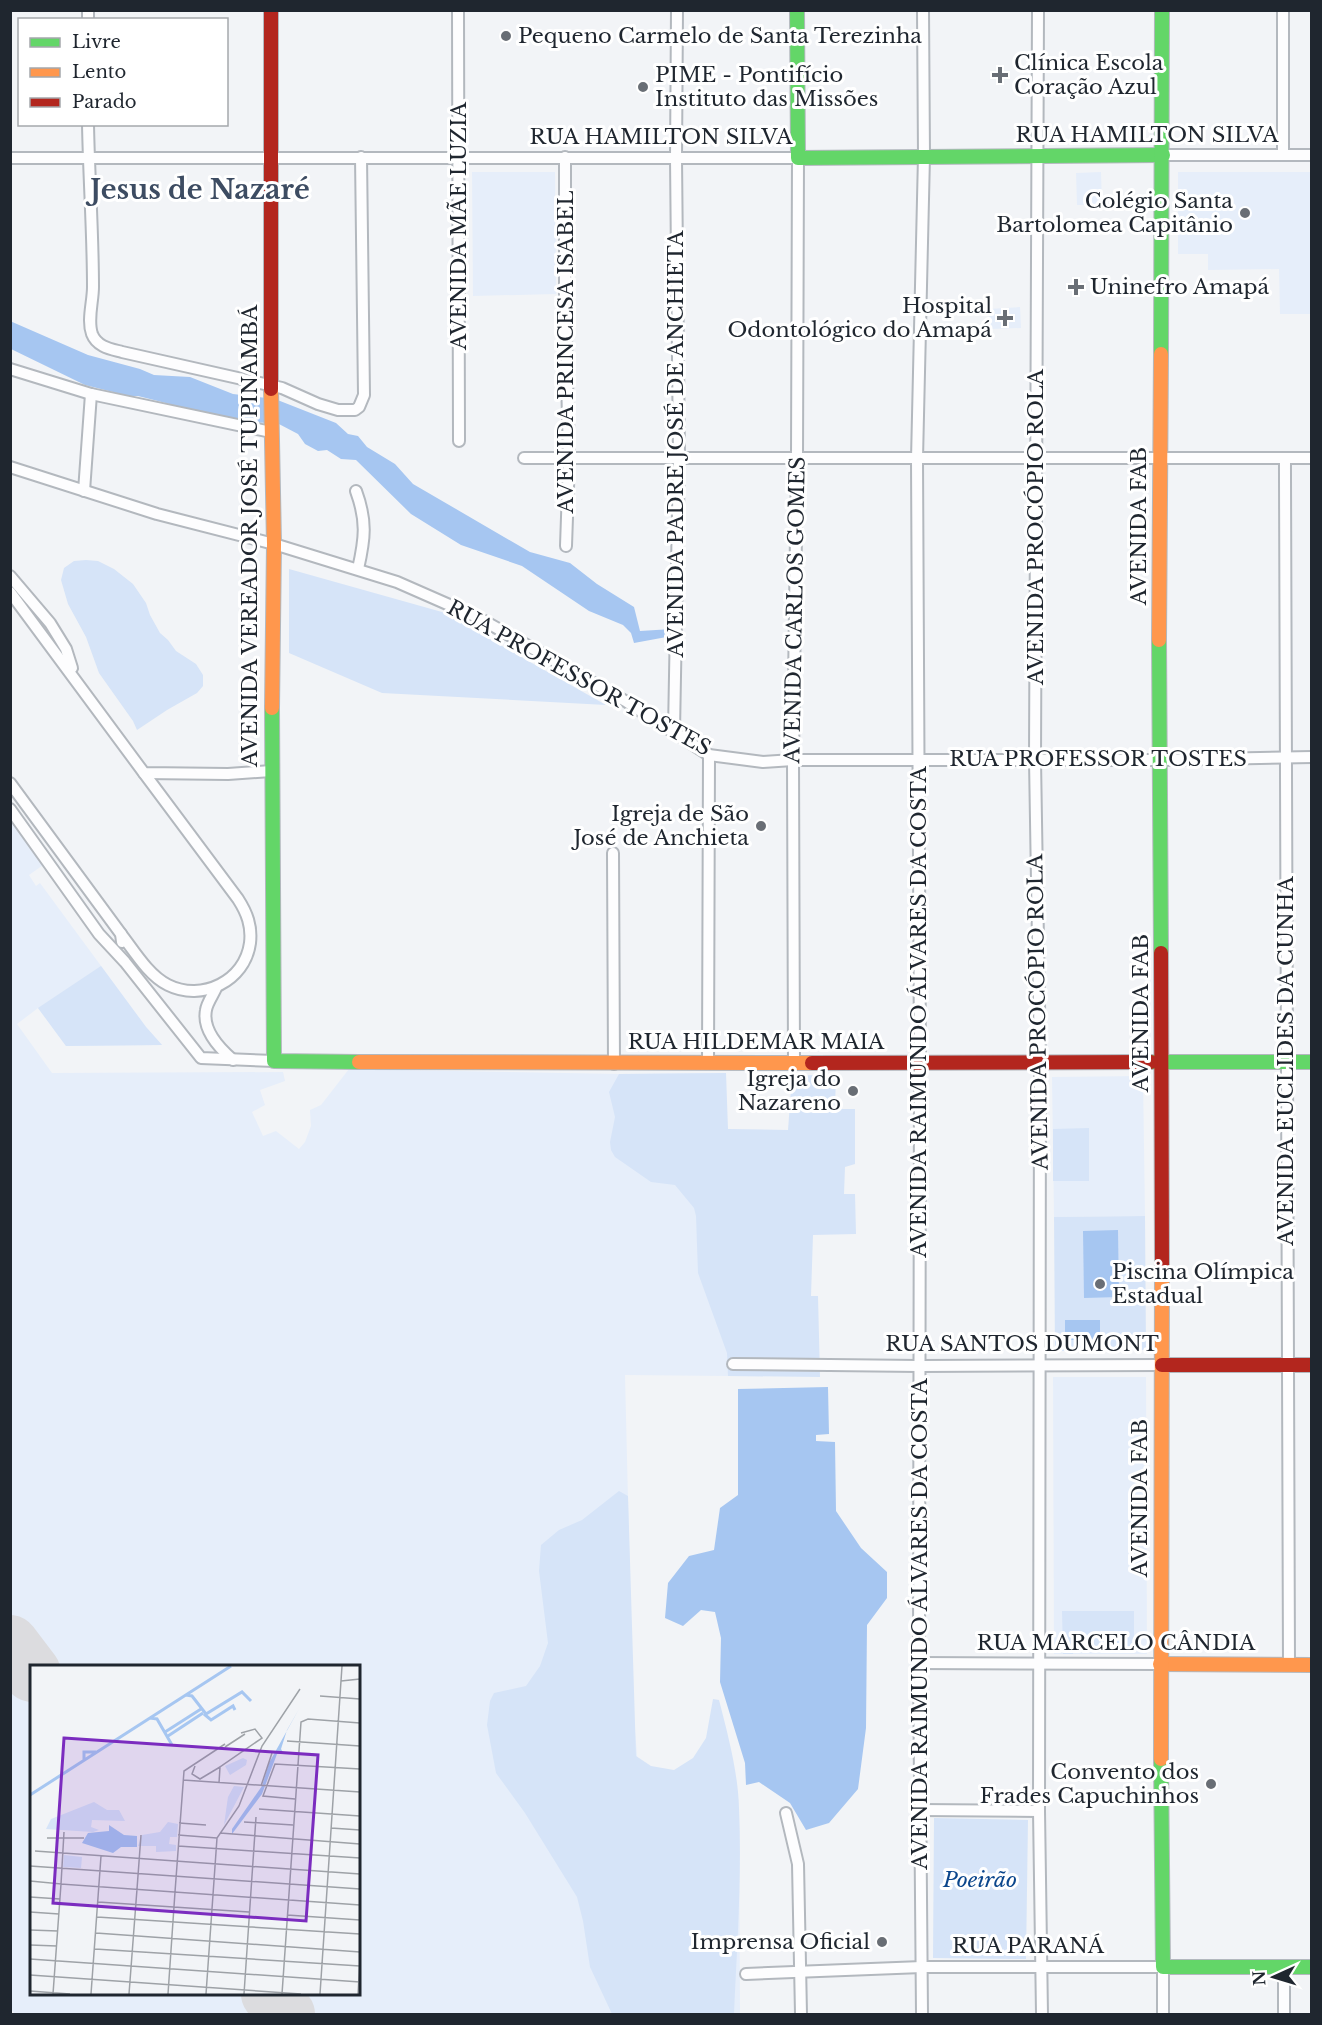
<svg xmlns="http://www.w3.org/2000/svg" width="1322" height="2025" font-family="'Libre Baskerville',serif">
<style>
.built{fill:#e6eefa;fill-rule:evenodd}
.green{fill:#d6e4f8}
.water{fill:#a6c6f1}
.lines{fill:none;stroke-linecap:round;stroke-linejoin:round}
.runway{stroke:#dcdcdf;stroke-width:58}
.street-casing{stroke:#b3b8be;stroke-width:14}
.fast-casing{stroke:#b3b8be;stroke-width:16}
.slow-casing{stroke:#b3b8be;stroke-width:16}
.jam-casing{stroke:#b3b8be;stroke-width:16}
.street{stroke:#fdfdfe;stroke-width:10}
.fast{stroke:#63d668;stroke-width:14}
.slow{stroke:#ff974d;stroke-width:14}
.jam{stroke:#b3261e;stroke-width:14}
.poi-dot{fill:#696e75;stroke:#fff;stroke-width:2}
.labels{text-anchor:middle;stroke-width:6;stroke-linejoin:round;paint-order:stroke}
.poi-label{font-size:21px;fill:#1f262f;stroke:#fff;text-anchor:end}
.street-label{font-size:21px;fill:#1f262f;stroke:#fff}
.park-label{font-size:21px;font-style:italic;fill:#0b468c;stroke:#fff}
.district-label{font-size:27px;font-weight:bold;fill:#3d4c62;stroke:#fff}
.inset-river{fill:none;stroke:#a6c6f1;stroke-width:3}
.inset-road{fill:none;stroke:#9ea2a7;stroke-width:1.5}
.view{fill:#7b2cbf;fill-opacity:0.15;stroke:#7b2cbf;stroke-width:3}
.inset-edge{fill:none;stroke:#1f262f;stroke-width:3}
</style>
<rect width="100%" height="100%" fill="#f2f4f7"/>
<!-- built -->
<g class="built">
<path d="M472 172H555L556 294 473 296Z"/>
<path d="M1101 172 1102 205H1077L1076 173Z"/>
<path d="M1178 172H1311V314H1280L1279 269 1208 270V254H1178Z"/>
<path d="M1020 307 1021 328 990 329 989 309Z"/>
<path d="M11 815 46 863 29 875 36 886 40 883 146 1027 162 1045 66 1046 38 1008 17 1024 52 1073 283 1072 285 1081 260 1090 265 1105 252 1112 263 1136 276 1131 299 1149 305 1142 311 1126 310 1110 321 1105 349 1069 619 1074 726 1073 728 1376 625 1375 633 1708 642 1812 739 1807 740 2014H15L11 2009ZM32 1666H358V1994H32Z"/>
<path d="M1143 1076 1145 1216 1054 1217 1052 1077Z"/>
<path d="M1053 1377H1146L1147 1654H1054Z"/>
</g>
<!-- green -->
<g class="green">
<path d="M86 560 98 561 114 569 133 584 146 603 150 615 160 633 168 640 176 651 196 664 203 675V686L197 693 167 710 137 730 133 721 99 673 86 637 68 604 61 580 64 568 74 561Z"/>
<path d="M289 569 442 612 606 705 382 693 289 653Z"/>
<path d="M101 966 146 1027 162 1045 66 1046 38 1008Z"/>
<path d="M726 1073 728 1129 788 1130 792 1076 836 1074 835 1109H855V1164L845 1167 844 1194H855L856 1234 813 1235 811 1296H818L820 1377 728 1376 727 1353 698 1273 696 1216 694 1208 675 1185 651 1182 615 1157 611 1150 610 1142 615 1117 609 1092 619 1074Z"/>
<path d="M1089 1128V1181H1053V1129Z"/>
<path d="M1145 1216 1146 1350 1055 1351 1054 1217Z"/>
<path d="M619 1491 628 1496 636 1756 651 1766 674 1770 693 1758 706 1738 713 1699 719 1700C728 1735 738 1772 739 1808 742 1877 737 1946 734 2014H612L590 1967 583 1921 577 1897 525 1813 496 1773 487 1725 490 1701 494 1693 526 1686 540 1666 548 1643 539 1571 541 1545 559 1530 582 1520Z"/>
<path d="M1062 1611H1134V1650H1074L1073 1654H1063Z"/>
<path d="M934 1818 1028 1820 1026 1959 933 1958Z"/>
</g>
<!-- water -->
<g class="water">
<path d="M10 321 88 355 140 369 154 375 190 377 233 394 275 399 336 423 348 434 358 436 367 447 395 464 413 484 530 552 570 563 597 584 634 607 640 631 672 629V636L634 643 631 633 623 625 589 611 522 566 461 545 411 514 356 460 341 459 327 450 318 451 305 444 298 434 277 423 236 422 158 401 138 396H123L117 393 85 385 11 349Z"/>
<path d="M1118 1230 1119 1297 1084 1298 1083 1231Z"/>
<rect x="1065" y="1320" width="35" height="20"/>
<path d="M828 1387 829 1434 816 1435V1441L835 1442 836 1511 861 1548 887 1572V1598L867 1625 866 1728 858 1789 829 1823 806 1830 790 1803 759 1782 746 1785 745 1763 720 1682 721 1638 715 1612 701 1610 683 1626 665 1618 668 1583 689 1556 714 1550 720 1508 738 1495V1389Z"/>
</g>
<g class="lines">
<!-- runway -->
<g class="runway">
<path d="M10 1644 32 1673"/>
<path d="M270 1994 286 2014"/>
</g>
<!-- street casing -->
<g class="street-casing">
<g id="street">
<path d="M88 10V20"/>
<path d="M458 10 459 441"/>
<path d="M1038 10 1035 760 1040 1063 1039 1811 1042 2014"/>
<path d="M88 124C89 179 93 233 93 287 93 302 87 320 92 334 97 347 111 349 122 352L282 388 318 404 338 410H355L359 407 364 395 361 157"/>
<path d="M1163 155H1312"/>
<path d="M1283 155V10"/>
<path d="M565 157V296L569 459 566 546"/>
<path d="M10 158C273 157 536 158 798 158L797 458 793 760 794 1063"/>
<path d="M10 369 91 394 271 432"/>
<path d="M524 458H1312"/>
<path d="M1285 458C1284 860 1287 1262 1289 1665"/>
<path d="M10 467 157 514 274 544 397 582 479 618 627 702 709 755 763 762 793 760H1161L1312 757"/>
<path d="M84 491 91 394"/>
<path d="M356 491C367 521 365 538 358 569"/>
<path d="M10 576 50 623 66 649 72 668"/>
<path d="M10 592 144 773 228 774 271 771"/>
<path d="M674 731 679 457 676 158 677 10"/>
<path d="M10 783 121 934 122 942"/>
<path d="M10 809 99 934 125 962 201 1058 274 1061"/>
<path d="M613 853 614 1064"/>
<path d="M121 934C134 951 149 976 168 985 202 1002 245 981 250 943 252 926 247 913 238 899L144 773"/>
<path d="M216 988C213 995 207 1003 206 1010 202 1030 219 1048 233 1060"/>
<path d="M708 1063 709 755"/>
<path d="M733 1364 919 1366 1162 1365"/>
<path d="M919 1663 1160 1664"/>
<path d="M920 1810 1039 1811"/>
<path d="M786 1813 798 1864 801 2014"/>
<path d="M1284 1967V2014"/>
<path d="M746 1974 922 1967H1163V2014"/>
<path d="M922 2014 919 1663 920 1063 917 459 924 156 923 10"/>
</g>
</g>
<!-- fast casing -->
<g class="fast-casing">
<g id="fast">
<path d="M797 10 798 158 1163 155"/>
<path d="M1161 354 1162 10"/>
<path d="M1159 640 1161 953"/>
<path d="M272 708 274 1061 359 1062"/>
<path d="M1151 1062H1312"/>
<path d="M1161 1759 1163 1967H1312"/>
</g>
</g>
<!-- slow casing -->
<g class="slow-casing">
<g id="slow">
<path d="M271 389 274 544 272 708"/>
<path d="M1159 640 1161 354"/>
<path d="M359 1062 812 1063"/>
<path d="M1160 1664 1312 1665"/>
<path d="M1161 1759 1162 1268"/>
</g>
</g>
<!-- jam casing -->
<g class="jam-casing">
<g id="jam">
<path d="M271 10V389"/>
<path d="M1161 953 1162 1268"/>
<path d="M812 1063 1151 1062"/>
<path d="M1162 1365H1312"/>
</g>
</g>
<!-- street -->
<use href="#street" class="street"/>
<!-- fast -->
<use href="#fast" class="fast"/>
<!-- slow -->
<use href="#slow" class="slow"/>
<!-- jam -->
<use href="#jam" class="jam"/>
</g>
<!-- markers -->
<g class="poi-dot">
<circle cx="506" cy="36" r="6"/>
<path d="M997 66h6v6h6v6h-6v6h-6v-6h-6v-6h6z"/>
<circle cx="643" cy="87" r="6"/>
<circle cx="1245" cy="213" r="6"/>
<path d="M1073 278h6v6h6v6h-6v6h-6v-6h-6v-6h6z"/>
<path d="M1002 309h6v6h6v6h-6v6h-6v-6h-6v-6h6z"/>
<circle cx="761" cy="826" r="6"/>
<circle cx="853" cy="1091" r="6"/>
<circle cx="1100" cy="1284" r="6"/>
<circle cx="1211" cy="1784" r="6"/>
<circle cx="882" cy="1942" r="6"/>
</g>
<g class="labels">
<!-- poi labels -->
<g class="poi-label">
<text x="518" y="43" text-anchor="start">Pequeno Carmelo de Santa Terezinha</text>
<text x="1014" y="70" text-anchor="start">Clínica Escola<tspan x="1014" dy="24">Coração Azul</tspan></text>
<text x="655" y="82" text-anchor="start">PIME - Pontifício<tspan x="655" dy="24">Instituto das Missões</tspan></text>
<text x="1233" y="208">Colégio Santa<tspan x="1233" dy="24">Bartolomea Capitânio</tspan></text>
<text x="1090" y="294" text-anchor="start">Uninefro Amapá</text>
<text x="992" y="313">Hospital<tspan x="992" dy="24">Odontológico do Amapá</tspan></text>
<text x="749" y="821">Igreja de São<tspan x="749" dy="24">José de Anchieta</tspan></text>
<text x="841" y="1086">Igreja do<tspan x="841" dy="24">Nazareno</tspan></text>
<text x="1112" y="1279" text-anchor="start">Piscina Olímpica<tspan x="1112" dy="24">Estadual</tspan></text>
<text x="1199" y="1779">Convento dos<tspan x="1199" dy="24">Frades Capuchinhos</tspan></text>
<text x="870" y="1949">Imprensa Oficial</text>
</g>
<!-- street labels -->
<g class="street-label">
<text x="1147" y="142">RUA HAMILTON SILVA</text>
<text x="661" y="144">RUA HAMILTON SILVA</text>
<text transform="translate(459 226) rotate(-90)" y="7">AVENIDA MÃE LUZIA</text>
<text transform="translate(566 352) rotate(-90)" y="7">AVENIDA PRINCESA ISABEL</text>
<text transform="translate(676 444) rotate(-90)" y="7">AVENIDA PADRE JOSÉ DE ANCHIETA</text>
<text transform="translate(1139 526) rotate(-90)" y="7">AVENIDA FAB</text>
<text transform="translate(1036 527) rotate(-90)" y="7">AVENIDA PROCÓPIO ROLA</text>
<text transform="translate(250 536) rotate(-90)" y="7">AVENIDA VEREADOR JOSÉ TUPINAMBÁ</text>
<text transform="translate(795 610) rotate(-89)" y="7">AVENIDA CARLOS GOMES</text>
<text transform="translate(579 678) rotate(29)" y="7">RUA PROFESSOR TOSTES</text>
<text x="1098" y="766">RUA PROFESSOR TOSTES</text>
<text transform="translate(919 1012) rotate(-90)" y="7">AVENIDA RAIMUNDO ÁLVARES DA COSTA</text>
<text transform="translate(1038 1012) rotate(-91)" y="7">AVENIDA PROCÓPIO ROLA</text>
<text transform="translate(1141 1013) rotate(-90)" y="7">AVENIDA FAB</text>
<text x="756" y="1049">RUA HILDEMAR MAIA</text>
<text transform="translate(1286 1061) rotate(-90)" y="7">AVENIDA EUCLIDES DA CUNHA</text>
<text x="1022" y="1351">RUA SANTOS DUMONT</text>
<text transform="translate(1140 1498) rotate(-90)" y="7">AVENIDA FAB</text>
<text transform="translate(920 1624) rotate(-90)" y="7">AVENIDA RAIMUNDO ÁLVARES DA COSTA</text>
<text x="1116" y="1650">RUA MARCELO CÂNDIA</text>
<text x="1028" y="1953">RUA PARANÁ</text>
</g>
<!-- park labels -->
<g class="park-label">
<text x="980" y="1887">Poeirão</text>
</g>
<!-- district labels -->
<g class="district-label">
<text x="200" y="199">Jesus de Nazaré</text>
</g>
</g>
<!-- overview -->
<g transform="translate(30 1665)">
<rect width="330" height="330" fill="#f2f4f7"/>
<path d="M213 93 217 95 216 100 200 110 195 101ZM204 121 214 122 194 160 198 132ZM64 137 77 145H89L95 156 62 155 61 162 69 165 63 167 16 164 21 154ZM138 157 148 159 147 172H140L139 179 146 180V186L126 187V181H108L112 170 130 167ZM34 190 52 192 51 203 33 202Z" fill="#d6e4f8"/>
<path d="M269 44 257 65 251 84 254 89H247L232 129 202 169V164L232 121 239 98ZM79 160 94 170 107 171V182H91L83 188 52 178 58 168 79 166Z" fill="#a6c6f1"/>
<path class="inset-river" d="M156 30 162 31 176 49 212 27 221 36M174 49 181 55 203 41 205 45M120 53 127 54 142 80M135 67 171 44M138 71 173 48M54 95V87H66M0 130 201 1"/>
<path class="inset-road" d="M311 16 330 14M290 31 330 34M257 76 330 81M195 82 215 69M165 101 162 109 170 114 190 102M153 115 330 127M189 118 190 102 232 73 225 64 211 68M231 121 242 88M265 134 233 131 245 99 330 104M229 144 330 151M214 157 263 160M149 158 176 160M301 163 330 165M190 168 330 179M148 170 187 173M17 173H54M148 181 330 193M5 186 330 209M0 201 330 224M0 216 31 219 34 167M107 224 111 170M145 227 154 106 195 79M0 232 30 234M68 237 219 247M0 247 29 249M257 250 330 255M67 252 330 269M0 265 28 266M66 268 330 287M0 280 27 281M65 284 330 301M0 294 330 317M0 310 271 329M0 326 40 329M23 329 31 219 330 240M61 329 71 191M99 329 107 224M138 329 145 227M176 329 187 173 209 141 232 81 270 24M214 329 226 152M252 329 271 57 278 54 330 58M290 329 312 1M328 329 330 294"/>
<path class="view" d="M34 73 288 90 276 256 23 238Z"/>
<rect width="330" height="330" class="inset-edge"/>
</g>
<!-- border -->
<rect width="1322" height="2025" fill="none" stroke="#1f262f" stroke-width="24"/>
<!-- legend -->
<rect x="18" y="18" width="210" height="108" fill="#ffffff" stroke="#a5a8ac" stroke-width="1.5"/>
<rect x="30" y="38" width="30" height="9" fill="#63d668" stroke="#a5a8ac" stroke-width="1.5"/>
<text x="72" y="48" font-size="18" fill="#1f262f">Livre</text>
<rect x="30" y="68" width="30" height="9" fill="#ff974d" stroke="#a5a8ac" stroke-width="1.5"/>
<text x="72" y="78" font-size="18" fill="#1f262f">Lento</text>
<rect x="30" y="98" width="30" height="9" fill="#b3261e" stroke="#a5a8ac" stroke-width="1.5"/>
<text x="72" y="108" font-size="18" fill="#1f262f">Parado</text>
<!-- north arrow -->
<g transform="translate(1274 1977) rotate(266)" stroke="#ffffff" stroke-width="4.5" paint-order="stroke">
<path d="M0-4.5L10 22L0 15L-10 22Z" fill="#1f262f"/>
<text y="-9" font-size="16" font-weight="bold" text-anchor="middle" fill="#1f262f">N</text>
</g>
</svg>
